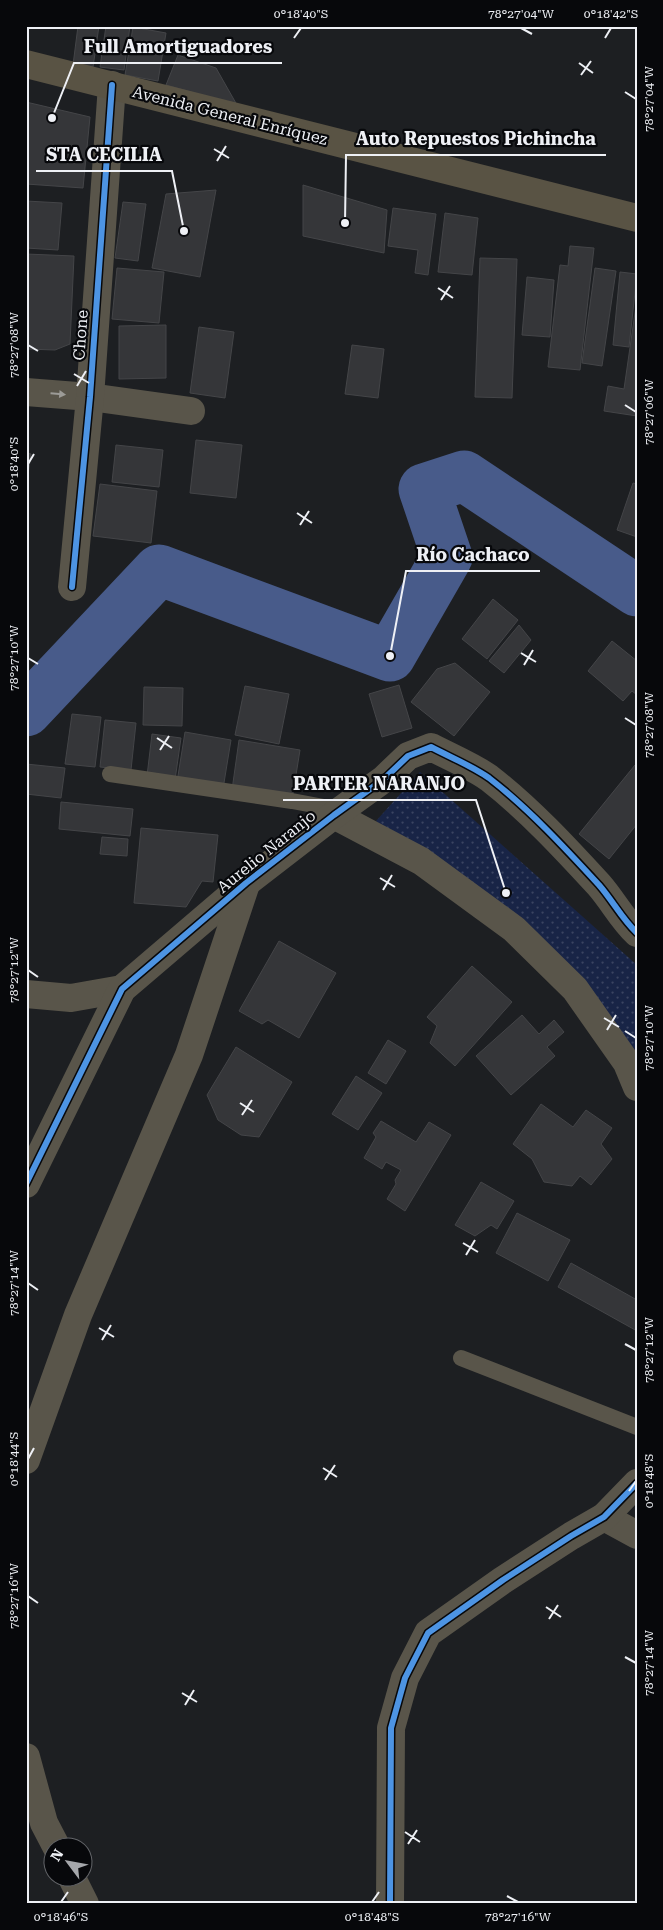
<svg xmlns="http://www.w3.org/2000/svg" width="663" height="1930" font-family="'Roboto Serif',serif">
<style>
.park{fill:url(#park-dots)}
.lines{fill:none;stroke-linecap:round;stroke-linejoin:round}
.river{stroke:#485b8a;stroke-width:51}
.building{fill:#353639;stroke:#444548}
.lane{stroke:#59554a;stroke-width:16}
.street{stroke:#59554a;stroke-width:28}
.secondary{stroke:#595344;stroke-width:28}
.cycleway-casing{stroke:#07080b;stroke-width:9}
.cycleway{stroke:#4d94e3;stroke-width:6}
.oneway{fill:#9c9b97}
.ticks{fill:none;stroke:#eef0f5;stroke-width:2}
.labels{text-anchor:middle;stroke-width:4.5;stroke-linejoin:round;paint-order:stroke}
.street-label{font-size:16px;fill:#eef0f5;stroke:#07080b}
.leader{fill:none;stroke:#eef0f5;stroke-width:2}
.callout-dot{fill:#eef0f5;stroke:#07080b;stroke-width:2}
.callout-label{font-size:18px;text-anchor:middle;font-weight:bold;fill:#eef0f5;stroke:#07080b;stroke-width:4.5;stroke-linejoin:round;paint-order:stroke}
.neatline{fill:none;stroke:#eef0f5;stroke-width:2}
.ticks-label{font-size:12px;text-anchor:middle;fill:#eef0f5}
</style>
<defs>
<pattern id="park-dots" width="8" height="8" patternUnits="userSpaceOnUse" patternTransform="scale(1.25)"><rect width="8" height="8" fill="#182446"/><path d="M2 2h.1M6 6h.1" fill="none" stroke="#3a4461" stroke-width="1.8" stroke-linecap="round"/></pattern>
</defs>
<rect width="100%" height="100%" fill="#1d1f22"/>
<!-- park -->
<path class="park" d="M420 772 637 965V1052L376 821Z"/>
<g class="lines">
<!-- river -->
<path class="river" d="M26 711 159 570 390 656 447 557 424 489 464 476 637 591"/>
</g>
<!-- building -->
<g class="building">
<path d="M78 26H99L93 67 73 65Z"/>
<path d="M106 26H130L124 70 100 67Z"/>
<path d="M133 27 166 33 158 81 125 75Z"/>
<path d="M178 55 216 68 237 105 166 85Z"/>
<path d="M26 102 90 117 83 188 26 184Z"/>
<path d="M303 185 387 210 384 253 303 236Z"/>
<path d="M216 190 200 277 152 268 166 194Z"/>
<path d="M26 201 62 203 58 250 26 248Z"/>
<path d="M123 202 146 204 138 261 115 258Z"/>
<path d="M393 208 436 214 428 275 415 273 418 250 388 246Z"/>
<path d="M445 213 478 218 472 275 438 272Z"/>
<path d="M570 246 594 248 580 370 548 367 560 265 568 266Z"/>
<path d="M26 254 74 256 70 344 55 350 26 349Z"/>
<path d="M480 258 517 259 512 398 475 397Z"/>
<path d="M117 268 164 272 159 323 112 319Z"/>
<path d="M595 268 616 271 602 366 582 363Z"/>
<path d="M620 272 637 274 629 347 613 345Z"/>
<path d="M527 277 554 280 550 337 522 335Z"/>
<path d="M637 299V416L604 411 608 386 624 389Z"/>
<path d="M166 325V378L119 379V326Z"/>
<path d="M199 327 234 332 225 398 190 393Z"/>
<path d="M352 345 384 349 378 398 345 394Z"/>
<path d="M196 440 242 445 236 498 190 493Z"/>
<path d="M116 445 163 450 159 487 112 482Z"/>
<path d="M26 453 31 454 26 488Z"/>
<path d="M633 483 637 484V537L617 530Z"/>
<path d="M100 484 157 491 151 543 93 536Z"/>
<path d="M493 599 518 620 487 659 462 639Z"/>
<path d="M519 625 531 640 504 673 489 661Z"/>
<path d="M612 641 637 661V695L632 691 623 701 588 671Z"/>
<path d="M455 663 490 692 454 736 411 702 437 669Z"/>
<path d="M399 685 412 728 382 737 369 694Z"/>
<path d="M245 686 289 694 279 744 235 735Z"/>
<path d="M144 687 183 688 182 726 143 725Z"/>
<path d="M72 714 101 717 95 767 65 764Z"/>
<path d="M105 720 136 723 131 770 100 767Z"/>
<path d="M185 732 231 740 223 789 177 782Z"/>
<path d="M152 734 181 738 175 780 147 776Z"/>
<path d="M239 740 300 750 292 800 232 790Z"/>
<path d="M26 764 65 768 61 798 26 794Z"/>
<path d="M635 765 637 766V824L609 859 579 834Z"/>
<path d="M61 802 133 809 130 836 59 829Z"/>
<path d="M141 828 218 835 213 882 202 881 186 907 134 903Z"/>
<path d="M102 837 128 839 127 856 100 854Z"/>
<path d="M279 941 336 973 299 1038 268 1020 262 1024 239 1011Z"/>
<path d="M472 966 512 1002 455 1066 430 1043 437 1026 427 1017Z"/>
<path d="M522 1015 539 1034 554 1020 564 1032 547 1047 555 1056 511 1095 476 1056Z"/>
<path d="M388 1040 406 1051 386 1084 368 1073Z"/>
<path d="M236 1047 292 1082 259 1137 241 1135 218 1120 207 1095Z"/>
<path d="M356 1076 382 1093 358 1130 332 1114Z"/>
<path d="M541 1104 573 1127 586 1110 612 1128 601 1144 612 1159 591 1185 580 1176 572 1186 544 1182 532 1159 513 1144Z"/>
<path d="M381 1121 416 1142 429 1122 451 1135 405 1211 387 1199 396 1184 395 1180 401 1170 386 1162 382 1169 364 1158 376 1137 373 1133Z"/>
<path d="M481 1182 514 1201 497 1229 491 1225 475 1236 455 1225Z"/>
<path d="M517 1213 570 1240 548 1281 496 1253Z"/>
<path d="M571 1263 637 1300V1331L558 1287Z"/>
</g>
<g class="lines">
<!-- lane -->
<g class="lane">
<path d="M110 774 292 801 340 810"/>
<path d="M461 1358 637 1427"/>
</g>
<!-- street -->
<g class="street">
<path d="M26 392 90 397 191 411"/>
<path d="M72 587 90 397 112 85"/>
<path d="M334 815 421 861 514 929 575 989 627 1063 637 1087"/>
<path d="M26 994 71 998 122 989"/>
<path d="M26 1184 122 989 246 883 334 815 384 779 408 756 431 747C450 757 472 766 489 778 529 809 565 848 599 885 613 901 622 919 637 933"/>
<path d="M26 1460 78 1315 189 1055 246 884"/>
<path d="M604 1517 637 1535"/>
<path d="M26 1757 44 1823 57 1848"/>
<path d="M72 1878 85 1904"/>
<path d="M390 1904 391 1728 405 1678 428 1633 503 1580 571 1536 604 1517 637 1483"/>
</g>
<!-- secondary -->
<path class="secondary" d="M26 64 637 218"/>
<!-- cycleway casing -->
<g class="cycleway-casing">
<g id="cycleway">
<path d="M72 587 90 397 112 85"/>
<path d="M26 1184 122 989 246 883 334 815 384 779 408 756 431 747C450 757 472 766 489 778 529 809 565 848 599 885 613 901 622 919 637 933"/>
<path d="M390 1904 391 1728 405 1678 428 1633 503 1580 571 1536 604 1517 637 1483"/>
</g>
</g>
<!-- cycleway -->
<use href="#cycleway" class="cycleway"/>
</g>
<!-- one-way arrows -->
<defs><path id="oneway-solid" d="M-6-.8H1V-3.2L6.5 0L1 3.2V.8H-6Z" transform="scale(1.25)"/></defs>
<use class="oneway" href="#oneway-solid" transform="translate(58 394) rotate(5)"/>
<!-- ticks -->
<path class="ticks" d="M521 28 532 34M294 38 301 28M605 38 611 28M579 63 593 73M581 75 591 61M625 92 636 99M214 149 229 158M217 161 226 146M438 288 453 298M441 300 450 286M28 345 38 351M74 374 89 383M77 386 86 371M625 405 636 412M28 464 34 454M297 513 312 523M300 525 309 511M521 653 536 662M28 658 38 664M524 665 533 650M625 718 636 725M157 738 172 748M160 750 169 736M380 878 395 887M383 890 392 875M28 970 38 977M604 1018 619 1027M607 1030 616 1015M625 1031 636 1038M240 1103 254 1112M242 1115 252 1100M463 1243 478 1252M466 1255 475 1240M28 1283 38 1290M99 1328 114 1337M102 1340 111 1325M625 1344 636 1350M28 1459 34 1448M323 1468 337 1477M325 1480 335 1465M629 1491 636 1481M28 1596 38 1603M546 1607 561 1617M549 1619 558 1605M625 1657 636 1663M182 1693 197 1702M185 1705 194 1690M405 1832 420 1842M408 1844 417 1830M507 1896 518 1902M61 1902 68 1892M372 1902 379 1892"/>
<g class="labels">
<!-- street labels -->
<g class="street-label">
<text transform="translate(230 115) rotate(14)" y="6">Avenida General Enríquez</text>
<text transform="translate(80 335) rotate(-86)" y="6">Chone</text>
<text transform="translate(266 851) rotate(-39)" y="6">Aurelio Naranjo</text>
</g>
</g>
<!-- callouts -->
<path class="leader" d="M52 118L74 63H282M345 223L346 155H606M184 231L172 171H36M390 656L406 571H540M506 893L476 800H283"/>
<g class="callout-dot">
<circle cx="52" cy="118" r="5"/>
<circle cx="345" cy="223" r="5"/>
<circle cx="184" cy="231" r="5"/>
<circle cx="390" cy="656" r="5"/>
<circle cx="506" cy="893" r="5"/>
</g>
<g class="callout-label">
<text x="178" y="53">Full Amortiguadores</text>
<text x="476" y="145">Auto Repuestos Pichincha</text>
<text x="104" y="161">STA CECILIA</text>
<text x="473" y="561">Río Cachaco</text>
<text x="379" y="790">PARTER NARANJO</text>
</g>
<!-- border -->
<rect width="663" height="1930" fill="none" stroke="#07080b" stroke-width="55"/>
<!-- north arrow -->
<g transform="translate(68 1862) rotate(302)"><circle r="24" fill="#07080b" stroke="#636569"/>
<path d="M0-4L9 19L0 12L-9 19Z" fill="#a5a7ab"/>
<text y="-8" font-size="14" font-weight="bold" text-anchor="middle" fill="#eef0f5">N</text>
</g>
<rect x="28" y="28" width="608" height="1874" class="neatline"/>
<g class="ticks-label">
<text x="301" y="18">0°18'40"S</text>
<text x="521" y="18">78°27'04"W</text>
<text x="611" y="18">0°18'42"S</text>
<text transform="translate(649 99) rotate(-90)" y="4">78°27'04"W</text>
<text transform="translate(14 345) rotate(-90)" y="4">78°27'08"W</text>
<text transform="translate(649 412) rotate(-90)" y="4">78°27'06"W</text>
<text transform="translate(14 464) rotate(-90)" y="4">0°18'40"S</text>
<text transform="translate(14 658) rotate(-90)" y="4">78°27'10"W</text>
<text transform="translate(649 725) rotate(-90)" y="4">78°27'08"W</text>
<text transform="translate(14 970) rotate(-90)" y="4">78°27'12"W</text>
<text transform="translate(649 1038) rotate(-90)" y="4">78°27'10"W</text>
<text transform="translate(14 1283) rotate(-90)" y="4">78°27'14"W</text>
<text transform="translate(649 1350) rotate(-90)" y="4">78°27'12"W</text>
<text transform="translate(14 1459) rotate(-90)" y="4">0°18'44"S</text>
<text transform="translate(649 1481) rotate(-90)" y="4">0°18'48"S</text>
<text transform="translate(14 1596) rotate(-90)" y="4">78°27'16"W</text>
<text transform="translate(649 1663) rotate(-90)" y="4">78°27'14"W</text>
<text x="61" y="1921">0°18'46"S</text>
<text x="372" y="1921">0°18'48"S</text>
<text x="518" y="1921">78°27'16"W</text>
</g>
</svg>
